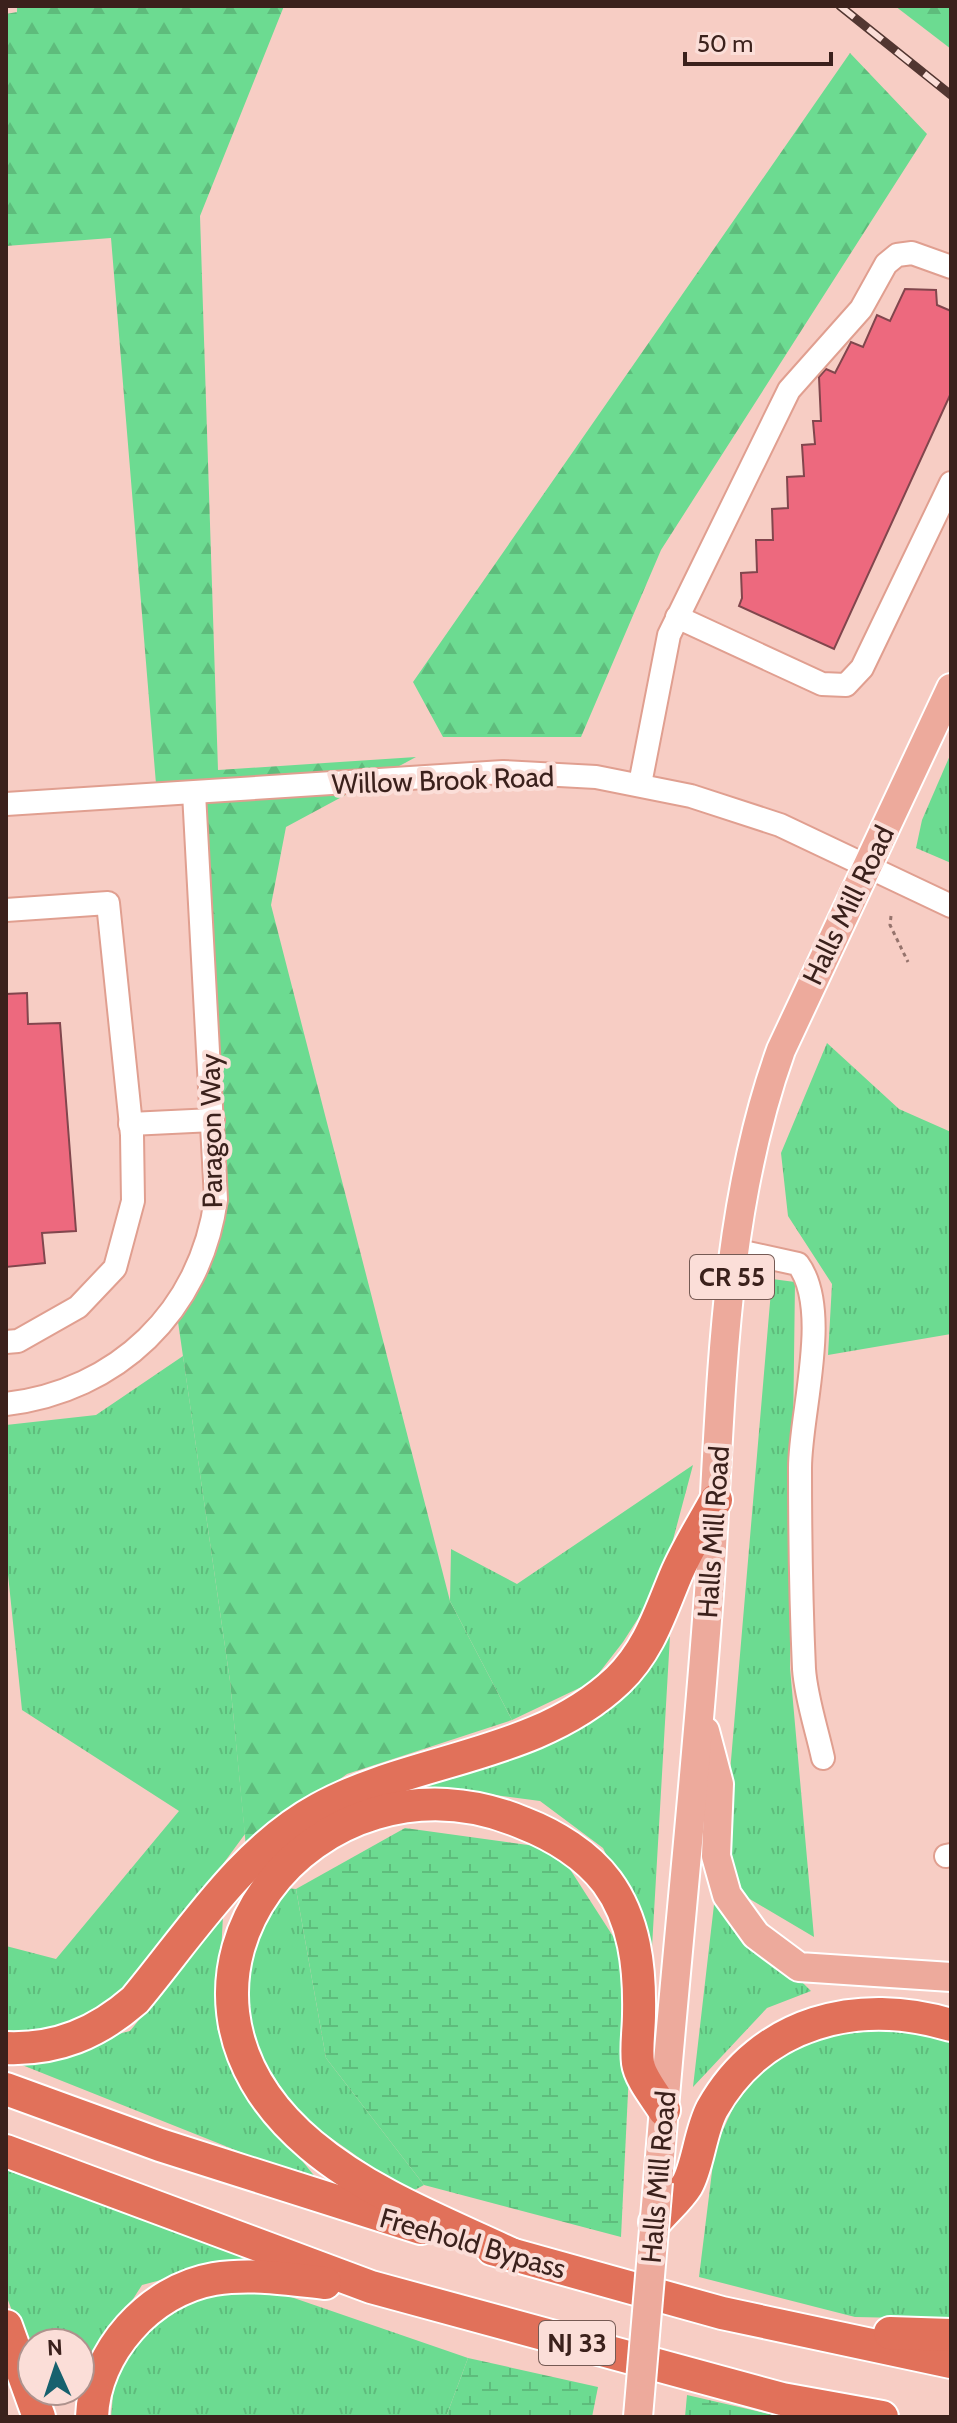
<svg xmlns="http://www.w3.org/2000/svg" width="957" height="2423" font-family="Cabin,sans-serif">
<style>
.grass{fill:url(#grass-tufts)}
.forest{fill:url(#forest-firs)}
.wetland{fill:url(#wetland-marsh)}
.building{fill:#ed697e;stroke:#81464d;stroke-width:2}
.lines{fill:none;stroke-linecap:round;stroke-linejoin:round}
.minor-casing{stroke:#e09f90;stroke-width:26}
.major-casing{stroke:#fff;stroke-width:32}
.highway-casing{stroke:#fff;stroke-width:36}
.path{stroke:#95736c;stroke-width:3;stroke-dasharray:4 4;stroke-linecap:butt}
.minor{stroke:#fff;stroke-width:22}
.major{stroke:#edaa9c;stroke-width:28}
.highway{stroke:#e1715a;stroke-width:32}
.rail-casing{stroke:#523631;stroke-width:9}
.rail{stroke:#fbded8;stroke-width:6;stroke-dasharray:18;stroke-linecap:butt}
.major-bridge-casing{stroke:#fff;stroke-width:32;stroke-linecap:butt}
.major-bridge{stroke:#edaa9c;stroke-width:28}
.labels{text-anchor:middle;stroke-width:8;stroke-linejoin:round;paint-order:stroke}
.shield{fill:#fbded8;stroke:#755a54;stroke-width:2}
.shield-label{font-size:26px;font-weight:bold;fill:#3b211c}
.street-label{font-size:28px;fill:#3b211c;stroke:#fbded8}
</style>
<defs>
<pattern id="grass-tufts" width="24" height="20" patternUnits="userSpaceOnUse" patternTransform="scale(2)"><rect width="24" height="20" fill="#6cdb91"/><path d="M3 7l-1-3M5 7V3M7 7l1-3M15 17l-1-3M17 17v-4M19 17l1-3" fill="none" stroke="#5ebc7c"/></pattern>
<pattern id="forest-firs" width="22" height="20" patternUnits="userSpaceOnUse" patternTransform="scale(2)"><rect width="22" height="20" fill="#6cdb91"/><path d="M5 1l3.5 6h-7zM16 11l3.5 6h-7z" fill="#5ebc7c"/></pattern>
<pattern id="wetland-marsh" width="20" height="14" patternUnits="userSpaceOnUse" patternTransform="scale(2)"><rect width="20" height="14" fill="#6cdb91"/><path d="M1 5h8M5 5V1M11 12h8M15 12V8" fill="none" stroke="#5ebc7c"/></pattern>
</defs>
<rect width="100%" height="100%" fill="#f7cdc4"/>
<!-- grass -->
<g class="grass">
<path d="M951 753V863L916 848 922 820Z"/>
<path d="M827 1043 899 1109 951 1132V1334L828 1355 832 1284 788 1216 781 1153Z"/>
<path d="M772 1279 795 1282 790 1668 814 1937 738 1892 726 1819Z"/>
<path d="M183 1356 230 1681 245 1834 135 1984 61 2029 6 2031V1946L56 1959 179 1811 22 1710 6 1555V1425L96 1415Z"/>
<path d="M693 1465 662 1581 623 1642 592 1682 512 1720 450 1601 451 1549 517 1584Z"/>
<path d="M670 1636 652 1947 603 1848 540 1801 409 1784 629 1685Z"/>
<path d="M276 1887 296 1889 326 2058 424 2185 409 2193 300 2116 249 2039 239 1994Z"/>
<path d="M715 1896 811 1991 767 2008 693 2087Z"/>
<path d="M223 1916 217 2029 268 2119 321 2184 12 2061 130 2031Z"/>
<path d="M863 2026 951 2037V2319L855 2317 699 2277 715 2147 735 2104 775 2055Z"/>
<path d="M6 2170 252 2256 142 2285 80 2382V2343H32V2363L6 2295Z"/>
<path d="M262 2287 468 2358 446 2417H111C113 2400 113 2376 121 2362 151 2304 203 2293 262 2287Z"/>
</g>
<!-- forest -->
<g class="forest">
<path d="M17 6H284L200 216 218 770 416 757 286 827 271 905 450 1601 512 1720 347 1774 246 1847 230 1681 176 1308 219 1200 199 794 157 796 111 238 6 246V14L17 12Z"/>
<path d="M895 6H951V49Z"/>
<path d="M850 53 927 134 661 550 581 737H443L413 682Z"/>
</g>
<!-- wetland -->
<g class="wetland">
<path d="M405 1828 557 1849 634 1969 621 2237 424 2185 326 2058 296 1889Z"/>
<path d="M468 2358 598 2387 592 2417H446Z"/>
<path d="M687 2395 783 2417H685Z"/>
</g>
<!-- building -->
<g class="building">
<path d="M905 289 936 290 937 305 951 311V393L834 649 739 606 742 598 741 573 757 572 756 540H773L772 509 788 508 787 477 804 476 802 445 815 444 813 421H821L819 377 826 369 835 373 851 342 863 347 877 315 890 321Z"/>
<path d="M27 993 28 1024 60 1023 76 1231 42 1233 45 1263 6 1267V994Z"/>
</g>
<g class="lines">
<!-- minor casing -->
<g class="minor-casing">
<g id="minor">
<path d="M677 617 822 684 846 685 862 668 951 483"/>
<path d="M640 784 669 635 789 390 861 309 886 264 897 255 912 253 951 267"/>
<path d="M6 804 503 772 596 777 691 796 780 825 951 906"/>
<path d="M6 910 108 903 132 1135 133 1201 115 1268 78 1307 18 1341 6 1342"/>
<path d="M130 1124 213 1120"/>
<path d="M734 1250 798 1264C832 1310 800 1413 800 1468 800 1535 801 1602 804 1669 806 1698 817 1730 823 1758"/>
<path d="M6 1404C117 1391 201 1311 216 1199L194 793"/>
<path d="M946 1856 951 1855"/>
</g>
</g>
<!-- major casing -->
<g class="major-casing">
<g id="major">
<path d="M705 1731 719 1784 716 1856 727 1895 756 1935 799 1967 951 1977"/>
<path d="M658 2182C673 1986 695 1789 709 1593 722 1412 719 1222 781 1050L951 688"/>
</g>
</g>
<!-- highway casing -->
<g class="highway-casing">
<g id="highway">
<path d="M6 2048C57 2050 97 2033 135 2000 190 1934 242 1851 319 1809 414 1757 536 1758 618 1680 649 1650 660 1613 676 1575 687 1549 703 1524 716 1500"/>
<path d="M6 2089 160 2145 421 2228"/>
<path d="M6 2151 371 2287 782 2399 882 2417"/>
<path d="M655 2222C665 2210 679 2198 687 2185 698 2166 700 2132 712 2109 761 2021 859 1997 951 2025"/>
<path d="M492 2249 722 2313 951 2362"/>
<path d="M513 2255C445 2223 369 2194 311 2145 117 1982 316 1735 523 1823 554 1835 587 1855 607 1882 635 1920 640 1968 639 2014 639 2030 636 2047 638 2063 640 2078 656 2097 664 2110"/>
<path d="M6 2326 39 2417"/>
<path d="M890 2333 951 2335"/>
<path d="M92 2417C94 2352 150 2290 214 2279 251 2273 288 2279 325 2283"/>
</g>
</g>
<!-- path -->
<path class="path" d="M891 916 890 925 908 962"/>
<!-- minor -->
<use href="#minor" class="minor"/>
<!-- major -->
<use href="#major" class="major"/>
<!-- highway -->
<use href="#highway" class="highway"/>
<!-- rail casing -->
<g class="rail-casing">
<path id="rail" d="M840 6 951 95"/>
</g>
<!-- rail -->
<use href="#rail" class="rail"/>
<!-- major-bridge casing -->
<g class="major-bridge-casing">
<path id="major-bridge" d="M638 2417 658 2182"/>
</g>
<!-- major-bridge -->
<use href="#major-bridge" class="major-bridge"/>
</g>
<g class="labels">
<!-- shield labels -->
<g class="shield">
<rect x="690" y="1255" width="84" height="44" rx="6"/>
<rect x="539" y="2321" width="76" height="44" rx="6"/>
</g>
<g class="shield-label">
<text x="732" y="1286">CR 55</text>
<text x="577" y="2352">NJ 33</text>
</g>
<!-- street labels -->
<g class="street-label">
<text transform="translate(443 780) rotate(-2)" y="10">Willow Brook Road</text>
<text transform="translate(848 905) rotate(-64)" y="10">Halls Mill Road</text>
<text transform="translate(211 1131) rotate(-91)" y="10">Paragon Way</text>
<text transform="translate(713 1532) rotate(-86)" y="10">Halls Mill Road</text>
<text transform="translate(658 2177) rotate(-85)" y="10">Halls Mill Road</text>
<text transform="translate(473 2243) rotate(16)" y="10">Freehold Bypass</text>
</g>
</g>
<!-- border -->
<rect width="957" height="2423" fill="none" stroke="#3b211c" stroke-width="16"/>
<!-- north arrow -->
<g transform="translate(56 2367) rotate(357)"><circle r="38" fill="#fbded8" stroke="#ae928d" stroke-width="2"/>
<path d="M0-6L14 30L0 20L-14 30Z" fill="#17616e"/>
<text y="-12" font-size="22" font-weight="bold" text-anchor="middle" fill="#3b211c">N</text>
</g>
<!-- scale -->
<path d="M685 52v12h146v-12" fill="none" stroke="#3b211c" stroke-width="4"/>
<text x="697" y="52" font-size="24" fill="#3b211c" stroke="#fbded8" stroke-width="6" paint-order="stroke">50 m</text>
</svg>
